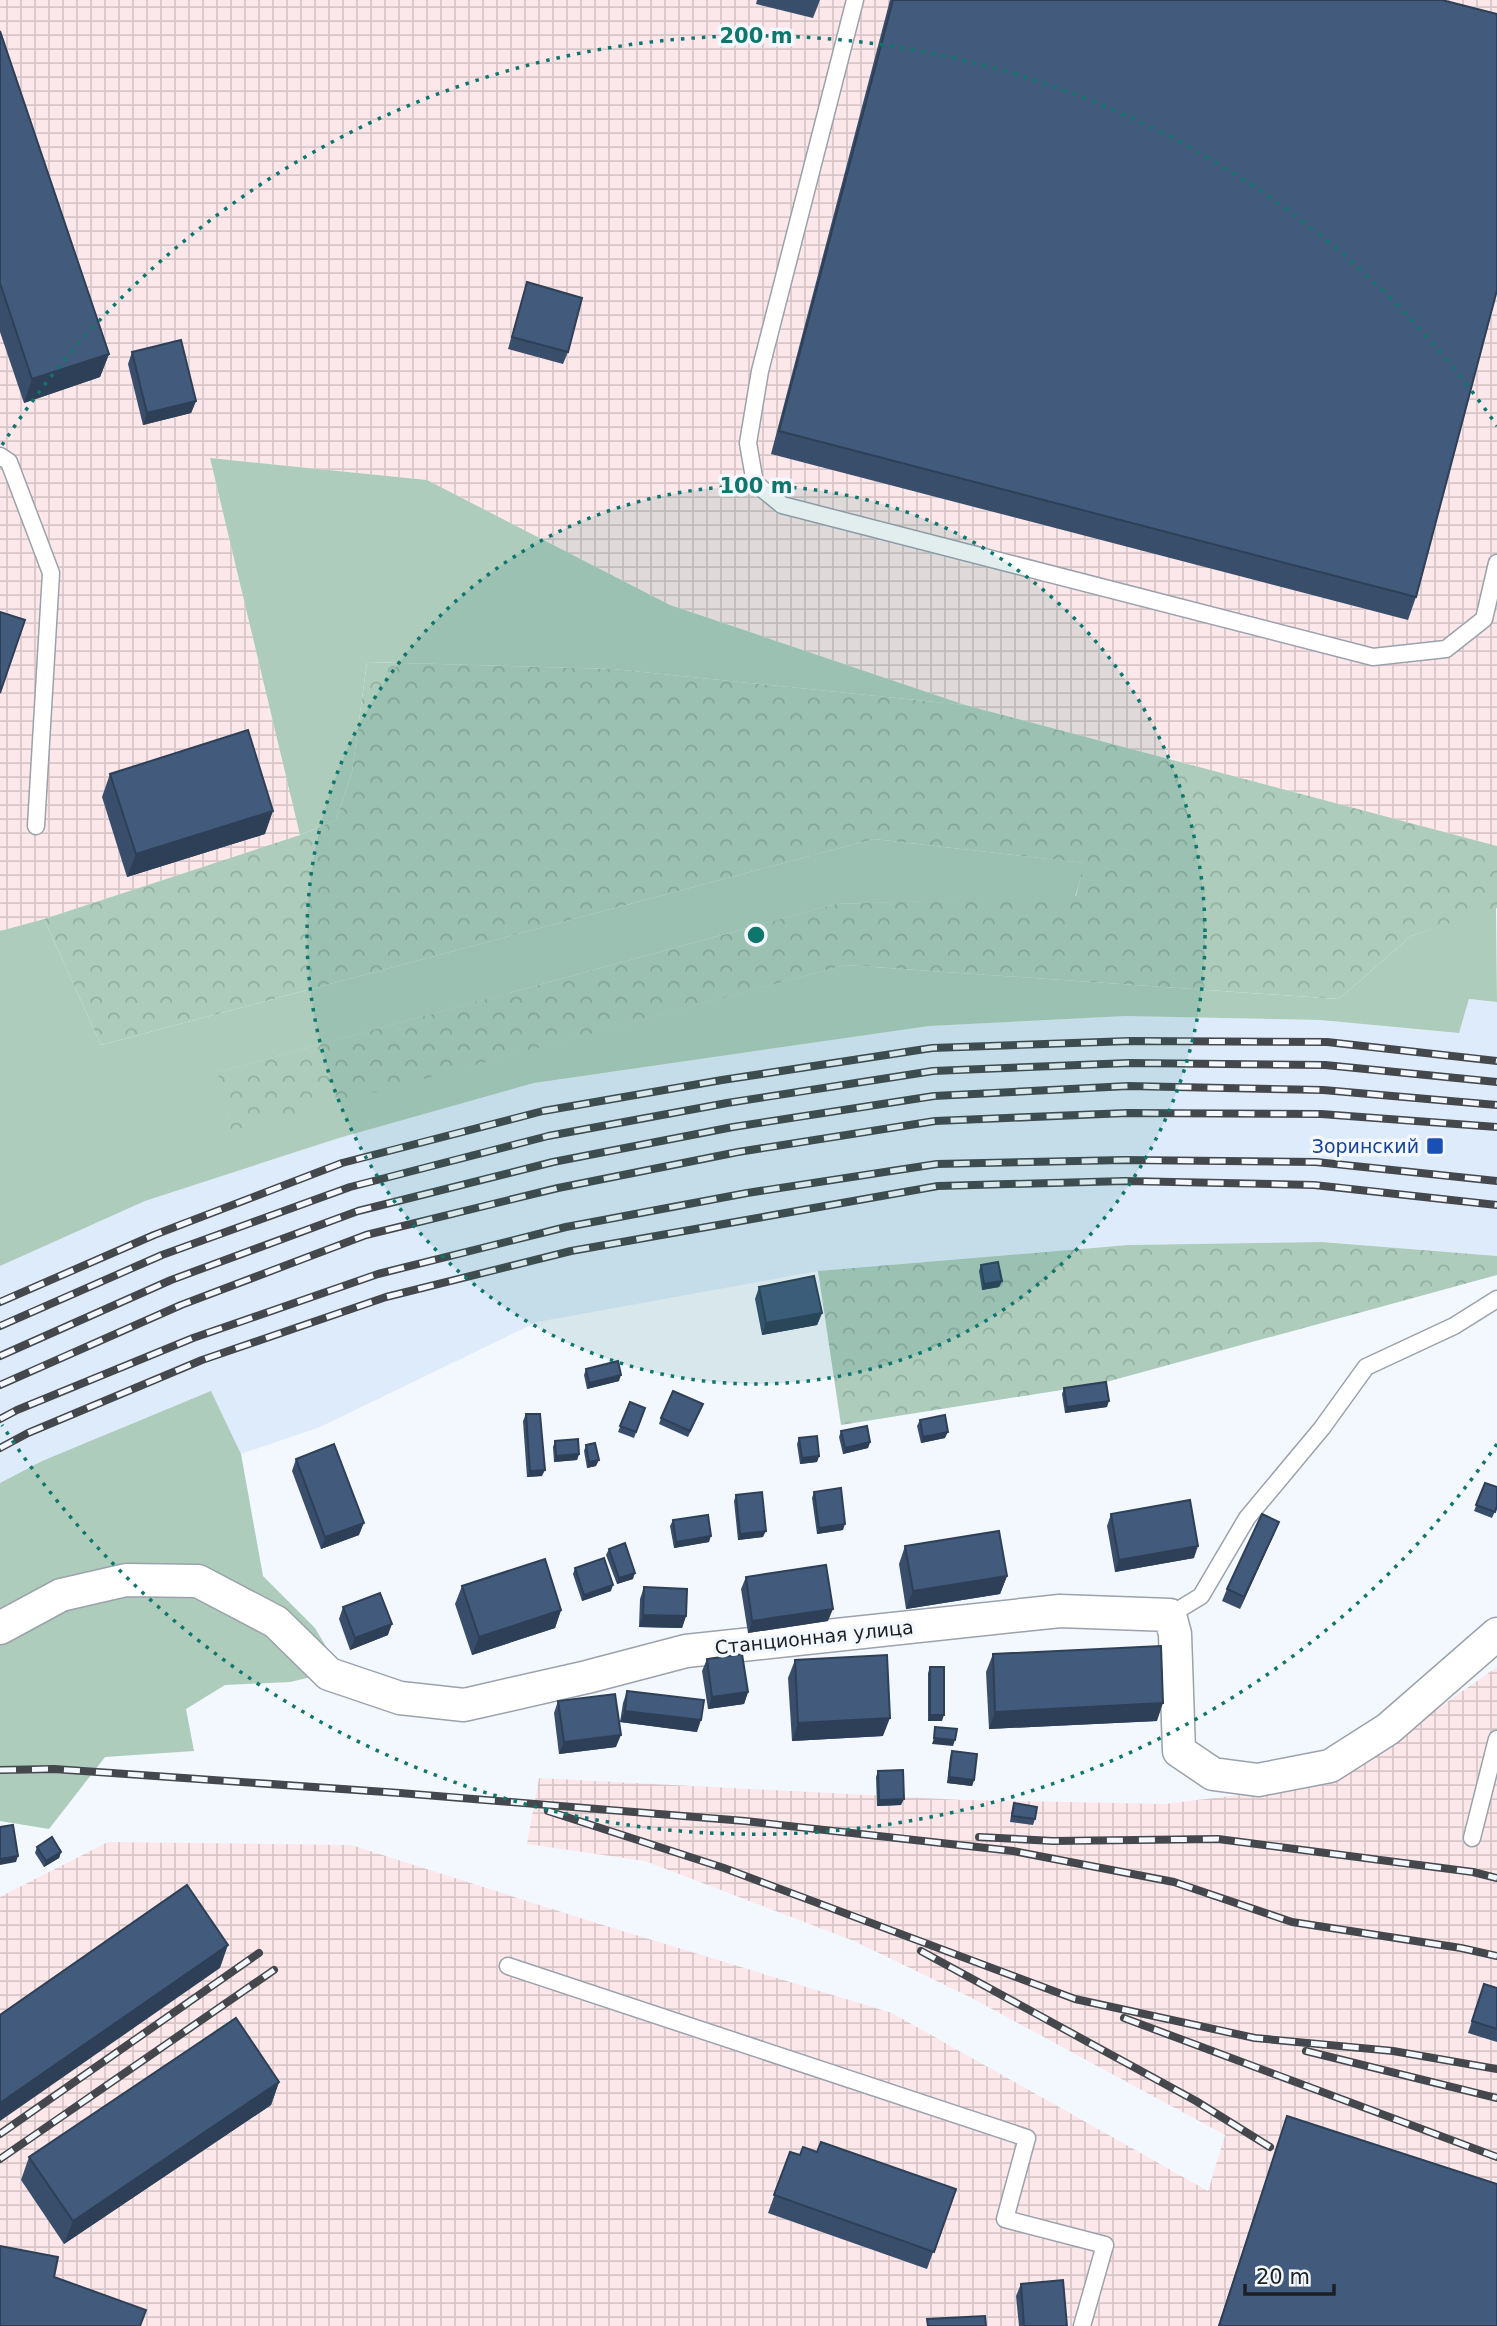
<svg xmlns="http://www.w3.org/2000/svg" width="1497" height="2326" font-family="'DejaVu Sans',sans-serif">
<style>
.built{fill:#deebfb}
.industrial{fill:url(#industrial-grid)}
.green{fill:#adccbb}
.forest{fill:url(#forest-crowns)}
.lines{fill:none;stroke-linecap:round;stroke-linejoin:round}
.service-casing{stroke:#9ba2ac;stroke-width:19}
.minor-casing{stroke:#9ba2ac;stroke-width:35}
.service{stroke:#fff;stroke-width:16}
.minor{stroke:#fff;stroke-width:32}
.rail-casing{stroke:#44474b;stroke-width:8}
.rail{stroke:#f3f7fe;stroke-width:5;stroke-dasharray:16;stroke-linecap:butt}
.wall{fill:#394e6b}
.shaded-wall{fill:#2e4057}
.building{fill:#425b7c;stroke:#2e4057;stroke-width:2}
.ring{fill:none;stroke:#0f766e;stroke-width:3.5;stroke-dasharray:3.5 7}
.transit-dot{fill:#1a4fb4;stroke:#f3f7fe;stroke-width:2.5}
.labels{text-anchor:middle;stroke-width:7;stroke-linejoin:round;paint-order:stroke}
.transit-label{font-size:19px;fill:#164399;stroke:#f3f7fe;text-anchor:end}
.street-label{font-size:19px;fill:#1d2023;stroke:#f3f7fe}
.centre{fill:#0f766e;stroke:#f3f7fe;stroke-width:3.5}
.ring-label{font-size:21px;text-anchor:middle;font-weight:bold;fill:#0f766e;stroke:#f3f7fe;stroke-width:7;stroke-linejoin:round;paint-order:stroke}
</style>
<defs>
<pattern id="industrial-grid" width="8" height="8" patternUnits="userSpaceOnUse" patternTransform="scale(1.75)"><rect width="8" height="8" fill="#fce7ea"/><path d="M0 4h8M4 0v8" fill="none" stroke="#d8c6c8"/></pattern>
<pattern id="forest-crowns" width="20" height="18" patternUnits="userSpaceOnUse" patternTransform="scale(1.75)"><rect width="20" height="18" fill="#adccbb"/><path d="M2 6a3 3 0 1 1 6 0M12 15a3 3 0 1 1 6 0" fill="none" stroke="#94afa0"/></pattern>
</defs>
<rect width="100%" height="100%" fill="#f3f7fe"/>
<!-- built -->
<path class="built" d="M1469 999 1497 1002V1256L1322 1242 1128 1245 818 1271 537 1322 320 1427 241 1454 211 1392 42 1461 0 1483V1266L145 1201 339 1138 534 1083 929 1026 1126 1016 1320 1020 1459 1033Z"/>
<!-- industrial -->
<g class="industrial">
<path d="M0 0H1497V846L965 705 670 605 427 480 210 458 300 835 44 919 0 931Z"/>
<path d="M1497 1667V2326H0V1897L108 1842 351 1845 593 1922 892 2013 1208 2191 1225 2135 968 1996 854 1941 645 1861 527 1844 539 1778 963 1800 1164 1804 1330 1784Z"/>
</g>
<!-- green -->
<g class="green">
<path d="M210 458 427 480 670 605 965 705 613 669 367 662 352 772 336 820 300 835Z"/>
<path d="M874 839 1085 863 1075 897 836 904 219 1072 231 1130 845 965 1339 999 1411 936 1496 907 1497 1002 1469 999 1459 1033 1320 1020 1126 1016 929 1026 534 1083 339 1138 145 1201 0 1266V931L44 919 101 1045Z"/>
<path d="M211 1391 241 1454 263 1576 315 1628 340 1670 290 1682 225 1685 186 1709 194 1751 105 1757 49 1829 0 1821V1483L42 1461Z"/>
</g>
<!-- forest -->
<g class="forest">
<path d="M367 662 613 669 965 705 1497 846V908L1411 936 1339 999 845 965 231 1131 218 1072 836 904 1076 896 1084 863 874 839 101 1045 44 919 300 835 336 820 352 772Z"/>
<path d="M1322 1242 1497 1256V1275L1099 1384 841 1425 818 1271 1128 1245Z"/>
</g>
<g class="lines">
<!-- service casing -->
<g class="service-casing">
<g id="service">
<path d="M855 0 760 371 748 443 755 483 782 505 1373 657 1446 649 1484 619 1497 563"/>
<path d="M0 456 9 462 51 573 36 826"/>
<path d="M1170 1615 1201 1596 1247 1518 1322 1428 1366 1367 1454 1326 1497 1299"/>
<path d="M1472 1838 1497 1739"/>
<path d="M508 1966 1027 2138 1005 2219 1105 2245 1082 2326"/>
</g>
</g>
<!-- minor casing -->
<g class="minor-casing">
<path id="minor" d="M0 1628 61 1595 126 1580 198 1581 276 1622 329 1674 400 1698 464 1705 587 1677 686 1651 1060 1611 1170 1615 1175 1634 1179 1751 1213 1774 1258 1780 1330 1766 1388 1729 1497 1634"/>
</g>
<!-- service -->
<use href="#service" class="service"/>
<!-- minor -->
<use href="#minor" class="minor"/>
<!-- rail casing -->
<g class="rail-casing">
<g id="rail">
<path d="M0 1302 154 1235 342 1163 543 1111 722 1080 932 1048 1130 1041 1327 1042 1497 1061"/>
<path d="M0 1326 162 1255 350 1187 548 1136 727 1103 933 1071 1129 1063 1325 1065 1497 1082"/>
<path d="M0 1356 171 1280 358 1211 553 1162 733 1127 934 1096 1128 1086 1323 1090 1497 1105"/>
<path d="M0 1385 181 1305 366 1235 558 1188 738 1152 935 1121 1127 1113 1321 1114 1497 1127"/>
<path d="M0 1419 17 1410 193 1338 378 1274 566 1227 747 1193 937 1164 1125 1160 1316 1162 1497 1181"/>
<path d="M0 1448 28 1433 202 1360 386 1297 571 1251 938 1186 1125 1181 1314 1185 1497 1205"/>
<path d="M0 1770 54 1769 400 1793 745 1821 1013 1851 1174 1882 1292 1922 1461 1948 1497 1956"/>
<path d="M548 1811 724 1868 1075 1999 1255 2038 1393 2051 1497 2069"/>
<path d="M979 1837 1053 1841 1218 1839 1473 1872 1497 1878"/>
<path d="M921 1951 1196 2101 1270 2147"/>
<path d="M1124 2018 1497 2157"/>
<path d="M1306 2051 1497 2098"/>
<path d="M0 2134 259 1953"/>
<path d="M0 2159 274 1970"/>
</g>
</g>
<!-- rail -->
<use href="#rail" class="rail"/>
</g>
<!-- wall -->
<g class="wall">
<path d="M757 0H820L813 18 756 4Z"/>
<path d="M890 0H1442L1416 597 1408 620 771 454Z"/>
<path d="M0 31 109 354 100 377 24 403 0 332Z"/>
<path d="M527 282 568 352 563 364 508 349Z"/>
<path d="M132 352 196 401 191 413 143 425 128 364Z"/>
<path d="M110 774 265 834 127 877 102 797Z"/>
<path d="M981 1265 1002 1281 999 1287 982 1290 979 1271Z"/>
<path d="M759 1287 822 1313 817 1325 762 1335 755 1299Z"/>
<path d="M586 1369 619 1381 587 1389 584 1375Z"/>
<path d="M1064 1388 1107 1407 1065 1413 1062 1394Z"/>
<path d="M630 1402 645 1408 634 1438 618 1432Z"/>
<path d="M703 1404 688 1437 659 1424 661 1418Z"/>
<path d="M526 1414 542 1476 527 1477 523 1421Z"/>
<path d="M920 1420 945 1438 921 1443 917 1426Z"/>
<path d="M841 1431 870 1442 868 1448 843 1454 839 1437Z"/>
<path d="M799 1438 819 1456 817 1462 800 1464 797 1444Z"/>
<path d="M555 1441 579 1454 577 1460 554 1462 553 1447Z"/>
<path d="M586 1445 596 1466 587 1468 584 1451Z"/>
<path d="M296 1459 359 1535 321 1549 292 1471Z"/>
<path d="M1485 1483 1497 1507 1492 1518 1474 1511Z"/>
<path d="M814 1492 843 1530 817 1534 812 1498Z"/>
<path d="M736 1495 763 1537 738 1540 734 1501Z"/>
<path d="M1111 1514 1194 1558 1115 1572 1107 1526Z"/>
<path d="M673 1520 709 1542 674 1548 670 1526Z"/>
<path d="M1279 1522 1274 1534 1240 1609 1222 1601 1227 1589Z"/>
<path d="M905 1546 1007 1576 1000 1594 906 1609 899 1564Z"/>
<path d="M609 1549 633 1579 617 1584 606 1555Z"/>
<path d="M575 1568 611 1591 582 1601 573 1574Z"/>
<path d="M746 1577 828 1621 748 1633 741 1589Z"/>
<path d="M462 1586 561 1610 555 1628 472 1655 455 1604Z"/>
<path d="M644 1587 686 1616 682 1628 639 1627 640 1599Z"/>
<path d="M343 1607 388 1635 350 1650 339 1619Z"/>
<path d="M993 1654 1157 1721 989 1729 986 1672Z"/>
<path d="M707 1659 748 1692 744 1704 708 1709 702 1671Z"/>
<path d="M795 1660 883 1736 792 1741 788 1678Z"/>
<path d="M930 1667 942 1721H928V1673Z"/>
<path d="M627 1691 697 1732 620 1722 623 1703Z"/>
<path d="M558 1701 616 1747 559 1754 554 1713Z"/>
<path d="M952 1751 974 1780 972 1786 947 1783 950 1757Z"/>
<path d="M878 1771 901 1805 877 1806 876 1777Z"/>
<path d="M1014 1803 1035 1819 1033 1825 1010 1822 1012 1809Z"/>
<path d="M37 1847 61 1852 59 1858 44 1867 35 1853Z"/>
<path d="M1484 1984 1497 1988V2042L1468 2033Z"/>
<path d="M279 2082 271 2105 64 2244 21 2180 29 2157Z"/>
<path d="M1287 2116 1497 2326H1218Z"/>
<path d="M790 2152 800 2155 817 2152 956 2189 927 2269 768 2213Z"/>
<path d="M1021 2284 1067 2326H1019L1016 2296Z"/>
</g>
<!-- shaded-wall -->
<g class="shaded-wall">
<path d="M109 354 100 377 24 403 32 379Z"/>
<path d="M196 401 191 413 143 425 147 413Z"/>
<path d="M273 811 265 834 127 877 136 854Z"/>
<path d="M1002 1281 999 1287 982 1290 984 1284Z"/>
<path d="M822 1313 817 1325 762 1335 766 1323Z"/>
<path d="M621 1375 619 1381 587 1389 589 1383Z"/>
<path d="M1109 1401 1107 1407 1065 1413 1067 1407Z"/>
<path d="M948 1432 945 1438 921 1443 923 1437Z"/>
<path d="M870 1442 868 1448 843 1454 845 1448Z"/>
<path d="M579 1454 577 1460 554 1462 556 1456Z"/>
<path d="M819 1456 817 1462 800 1464 802 1458Z"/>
<path d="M599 1460 596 1466 587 1468 589 1462Z"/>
<path d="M545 1470 542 1476 527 1477 530 1471Z"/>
<path d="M1279 1522 1274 1534 1240 1609 1244 1597Z"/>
<path d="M364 1523 359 1535 321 1549 325 1537Z"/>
<path d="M845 1524 843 1530 817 1534 819 1528Z"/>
<path d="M766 1531 763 1537 738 1540 740 1534Z"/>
<path d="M711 1536 709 1542 674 1548 676 1542Z"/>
<path d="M1198 1546 1194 1558 1115 1572 1119 1560Z"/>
<path d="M635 1573 633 1579 617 1584 619 1578Z"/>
<path d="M1007 1576 1000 1594 906 1609 913 1591Z"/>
<path d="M613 1585 611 1591 582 1601 584 1595Z"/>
<path d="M833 1609 828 1621 748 1633 752 1621Z"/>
<path d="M561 1610 555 1628 472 1655 479 1637Z"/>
<path d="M643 1615 686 1616 682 1628 639 1627Z"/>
<path d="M392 1624 388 1635 350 1650 355 1638Z"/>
<path d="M748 1692 744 1704 708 1709 712 1697Z"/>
<path d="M1163 1703 1157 1721 989 1729 995 1712Z"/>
<path d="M625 1711 701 1720 697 1732 620 1722Z"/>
<path d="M930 1715H944L942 1721H928Z"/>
<path d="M890 1718 883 1736 792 1741 798 1723Z"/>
<path d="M621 1735 616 1747 559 1754 564 1742Z"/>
<path d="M934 1738 955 1740 953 1746 932 1744Z"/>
<path d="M949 1777 974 1780 972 1786 947 1783Z"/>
<path d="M904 1799 901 1805 877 1806 879 1800Z"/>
<path d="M61 1852 59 1858 44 1867 46 1861Z"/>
<path d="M18 1856 16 1862 0 1865V1859Z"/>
<path d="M228 1945 220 1968 0 2121V2103Z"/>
<path d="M279 2082 271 2105 64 2244 73 2221Z"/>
</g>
<!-- building -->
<g class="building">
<path d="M893 0H1442L1497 14V290L1416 597 779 431Z"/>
<path d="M0 31 109 354 32 379 0 283Z"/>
<path d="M527 282 582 298 568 352 512 337Z"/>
<path d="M181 340 196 401 147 413 132 352Z"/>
<path d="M0 612 25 620 0 693Z"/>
<path d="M248 730 273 811 136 854 110 774Z"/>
<path d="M998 1262 1002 1281 984 1284 981 1265Z"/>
<path d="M814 1276 822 1313 766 1323 759 1287Z"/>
<path d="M618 1361 621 1375 589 1383 586 1369Z"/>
<path d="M1106 1382 1109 1401 1067 1407 1064 1388Z"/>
<path d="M673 1391 703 1404 690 1431 661 1418Z"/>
<path d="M630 1402 645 1408 636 1432 620 1426Z"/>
<path d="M526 1414H540L545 1470 530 1471Z"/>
<path d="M945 1415 948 1432 923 1437 920 1420Z"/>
<path d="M867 1426 870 1442 845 1448 841 1431Z"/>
<path d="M817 1436 819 1456 802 1458 799 1438Z"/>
<path d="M578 1439 579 1454 556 1456 555 1441Z"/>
<path d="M595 1443 599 1460 589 1462 586 1445Z"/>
<path d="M334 1444 364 1523 325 1537 296 1459Z"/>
<path d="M1485 1483 1497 1487V1506L1495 1512 1476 1505Z"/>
<path d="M841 1488 845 1524 819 1528 814 1492Z"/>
<path d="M762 1492 766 1531 740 1534 736 1495Z"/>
<path d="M1190 1500 1198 1546 1119 1560 1111 1514Z"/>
<path d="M1262 1514 1279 1522 1244 1597 1227 1589Z"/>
<path d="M708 1515 711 1536 676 1542 673 1520Z"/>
<path d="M999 1531 1007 1576 913 1591 905 1546Z"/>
<path d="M625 1543 635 1573 619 1578 609 1549Z"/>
<path d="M604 1558 613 1585 584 1595 575 1568Z"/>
<path d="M545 1559 561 1610 479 1637 462 1586Z"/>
<path d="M826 1565 833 1609 752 1621 746 1577Z"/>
<path d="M644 1587 687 1589 686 1616 643 1615Z"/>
<path d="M380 1593 392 1624 355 1638 343 1607Z"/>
<path d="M1161 1646 1163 1703 995 1712 993 1654Z"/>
<path d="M742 1654 748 1692 712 1697 707 1659Z"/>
<path d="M887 1655 890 1718 798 1723 795 1660Z"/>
<rect x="930" y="1667" width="14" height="48"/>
<path d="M627 1691 704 1700 701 1720 625 1711Z"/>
<path d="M615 1694 621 1735 564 1742 558 1701Z"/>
<path d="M935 1727 957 1729 955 1740 934 1738Z"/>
<path d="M952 1751 977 1754 974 1780 949 1777Z"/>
<path d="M903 1770 904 1799 879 1800 878 1771Z"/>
<path d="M1014 1803 1037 1807 1035 1819 1012 1816Z"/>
<path d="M13 1825 18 1856 0 1859V1827Z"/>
<path d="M52 1837 61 1852 46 1861 37 1847Z"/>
<path d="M187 1885 228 1945 0 2103V2015Z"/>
<path d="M1484 1984 1497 1988V2029L1472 2021Z"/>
<path d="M236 2018 279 2082 73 2221 29 2157Z"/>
<path d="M1287 2116 1497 2184V2326H1219Z"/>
<path d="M821 2142 956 2189 934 2252 774 2195 790 2152 800 2155 803 2147 817 2152Z"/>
<path d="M0 2246 58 2257 54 2277 146 2310 140 2326H0Z"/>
<path d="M1063 2280 1067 2326H1024L1021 2284Z"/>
<path d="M985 2316 986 2326H928L927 2319Z"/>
</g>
<!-- distance rings -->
<circle cx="756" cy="935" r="449" fill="#0f766e" fill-opacity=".12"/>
<g class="ring">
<circle cx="756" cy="935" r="449"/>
<path d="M1497 1444A899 899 0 0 1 2 1425M2 445A899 899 0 0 1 1497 426"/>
</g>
<!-- markers -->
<rect class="transit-dot" x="1426" y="1137" width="18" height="18" rx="3.5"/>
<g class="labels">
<!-- transit labels -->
<g class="transit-label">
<text x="1419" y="1153">Зоринский</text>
</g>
<!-- street labels -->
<g class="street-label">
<text transform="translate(814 1637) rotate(-6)" y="7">Станционная улица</text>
</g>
</g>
<circle cx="756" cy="935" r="10" class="centre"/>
<g class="ring-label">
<text x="756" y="43">200 m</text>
<text x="756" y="493">100 m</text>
</g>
<!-- scale -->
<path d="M1245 2284v10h89v-10" fill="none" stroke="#1d2023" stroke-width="3.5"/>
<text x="1256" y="2284" font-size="21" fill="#1d2023" stroke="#f3f7fe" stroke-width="5" paint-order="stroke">20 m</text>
</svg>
